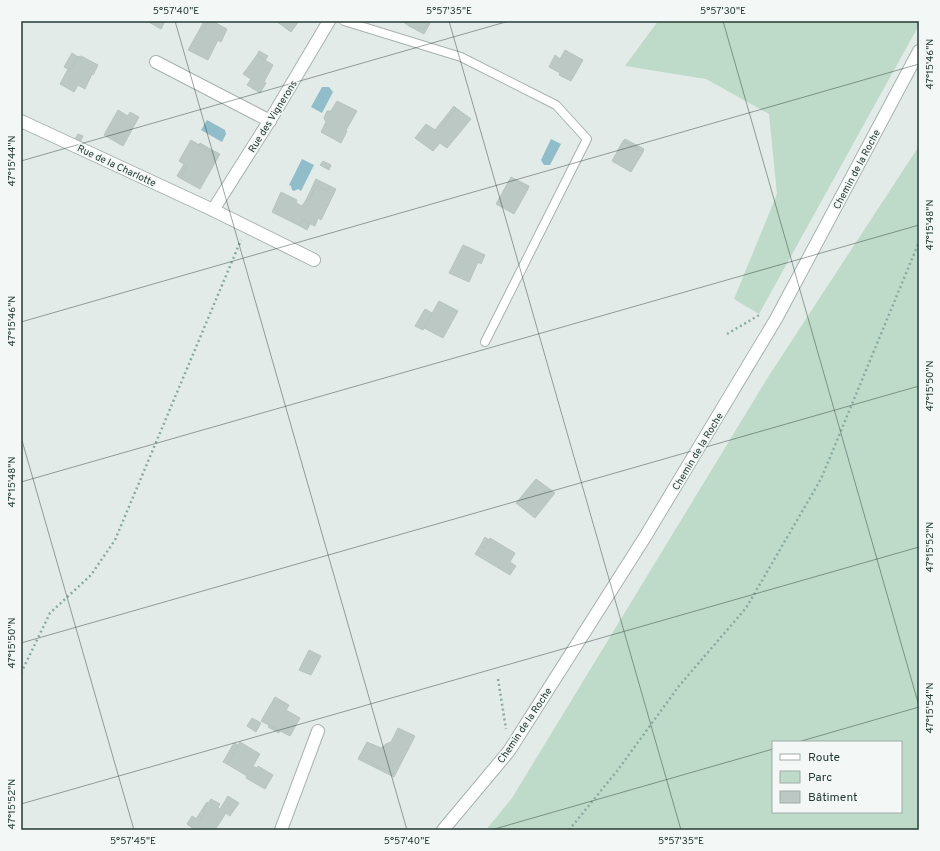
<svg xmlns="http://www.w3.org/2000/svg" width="940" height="851" font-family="Overpass,sans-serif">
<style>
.green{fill:#bedac8;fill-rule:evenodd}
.water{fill:#91bcca}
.building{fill:#bcc8c4;stroke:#b6c4bf}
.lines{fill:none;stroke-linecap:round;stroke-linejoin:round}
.service-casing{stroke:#a6b2af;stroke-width:10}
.minor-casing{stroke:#a6b2af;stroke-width:14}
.path{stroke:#87aba3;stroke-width:2.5;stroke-dasharray:2 3;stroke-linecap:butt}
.service{stroke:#fff;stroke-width:8}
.minor{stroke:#fff;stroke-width:12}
.ticks{fill:none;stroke:#253a36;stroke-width:1;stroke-opacity:0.45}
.labels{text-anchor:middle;stroke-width:3.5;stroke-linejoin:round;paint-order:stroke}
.street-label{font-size:10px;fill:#253a36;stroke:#f3f8f6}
.neatline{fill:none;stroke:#253a36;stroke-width:1.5}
.ticks-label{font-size:10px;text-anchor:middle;fill:#253a36}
</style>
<rect width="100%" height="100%" fill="#e3ebe8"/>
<!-- green -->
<g class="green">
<path d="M658 21H919V25L759 314 734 299 777 194 769 114 706 79 625 66Z"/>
<path d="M919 146V830H486L512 798 770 374ZM773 742H901V812H773Z"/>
</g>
<!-- water -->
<g class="water">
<path d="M322 87H329L333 92 322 113 311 107Z"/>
<path d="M207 120 225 130 226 134 222 142 201 130Z"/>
<path d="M551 139 561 144 550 165H544L541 160Z"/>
<path d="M302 159 314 165 301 191 298 189 294 191 292 190 291 186 289 185Z"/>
</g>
<!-- building -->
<g class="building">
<path d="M147 21H165L161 29Z"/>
<path d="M204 21H208L204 29 201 27Z"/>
<path d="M208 21H212L227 29 221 42 218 40 208 60 188 50 201 27 204 29Z"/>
<path d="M276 21H299L291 32Z"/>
<path d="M402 21H431L429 25 422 29 409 26Z"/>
<path d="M429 25 424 34 409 26 422 29Z"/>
<path d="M565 50 583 60 571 81 559 75 560 73 549 67 555 55 560 59Z"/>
<path d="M259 51 268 56 265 60 257 55Z"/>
<path d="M72 53 78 57 72 69H68L64 67Z"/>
<path d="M257 55 273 65 264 82 266 83 260 93 247 85 251 79 243 74Z"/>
<path d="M81 56 98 65 93 75 92 74 85 89 78 85 74 92 60 84 68 69H72L78 57Z"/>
<path d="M337 101 357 111 346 130 347 131 341 143 321 132 326 122 324 118 327 111H331Z"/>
<path d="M454 106 456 108 441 127 439 125Z"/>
<path d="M456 108 471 119 447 148 440 143 433 151 415 138 426 124 435 130 439 125 441 127Z"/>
<path d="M118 110 128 116 130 112 139 117 123 146 104 135Z"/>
<path d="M78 134 83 136 80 142 75 139Z"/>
<path d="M625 139 644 149 643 152 623 141Z"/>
<path d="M191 140 211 152 212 150 220 154 200 189 180 178 187 166 179 161Z"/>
<path d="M623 141 643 152 631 172 612 161Z"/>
<path d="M200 143 212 150 211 152 199 145Z"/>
<path d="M323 161 331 165 329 170 320 165Z"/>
<path d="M184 164 187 166 180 178 177 176Z"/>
<path d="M511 177 519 181V183L528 189 514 214 496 204Z"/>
<path d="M316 179 330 186 328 191 316 186 309 201 306 200Z"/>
<path d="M519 181 529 186 528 189 519 183Z"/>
<path d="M316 186 328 191 330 186 336 189 321 220 318 218 315 226 302 220 300 226 272 212 281 192 297 200 296 203 302 206 306 200 309 201Z"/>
<path d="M302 220 310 224 307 230 300 226Z"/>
<path d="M463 245 485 255 481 264 478 262 469 282 449 273Z"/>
<path d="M439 301 458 311 443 338 424 328Z"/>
<path d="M425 309 432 313 423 330 415 326Z"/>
<path d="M536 479 555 493 535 518 516 503Z"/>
<path d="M485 537 489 540 485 548 480 546Z"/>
<path d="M490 538 515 553 510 562 516 566 510 575 475 554 480 546 485 548Z"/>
<path d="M309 650 321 656 311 675 299 670Z"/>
<path d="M275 697 289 705 286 710 300 718 290 736 261 721Z"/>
<path d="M252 718 261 723 256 732 247 726Z"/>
<path d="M269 725 280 731 279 733 268 727Z"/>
<path d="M398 728 415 736 395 775 359 757 367 742 381 748 386 744 391 742Z"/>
<path d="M240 742 260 754 253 766 257 768 258 766 273 775 265 789 246 778 247 776 227 764Z"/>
<path d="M234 743 238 745 227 764 223 762Z"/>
<path d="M359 757 395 775 394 777 358 759Z"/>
<path d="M228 796 239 803 230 816 226 813 215 830H195L187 824 192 816 200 821 205 812 203 811 211 799 220 804 218 807 220 809Z"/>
<path d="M207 802 208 803 203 811 205 812 200 821 196 819Z"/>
</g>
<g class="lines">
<!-- service casing -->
<g class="service-casing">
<path id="service" d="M344 21 461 57 556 105 587 139 485 342"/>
</g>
<!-- minor casing -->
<g class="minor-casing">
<g id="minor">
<path d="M156 62 270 121"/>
<path d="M21 121 213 210 314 260"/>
<path d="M213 210 275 112 329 21"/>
<path d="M281 830 318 731"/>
<path d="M443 830 509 751 645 537 776 319 919 51"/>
</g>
</g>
<!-- path -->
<g class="path">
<path d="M727 334 761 314"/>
<path d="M21 673 50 613 91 575 115 540 241 240"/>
<path d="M498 679 506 729"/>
<path d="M569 830 617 771 679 686 746 608 821 479 919 242"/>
</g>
<!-- service -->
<use href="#service" class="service"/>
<!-- minor -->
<use href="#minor" class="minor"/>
</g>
<!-- ticks -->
<path class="ticks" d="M175 21 407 830M449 21 681 830M723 21 919 706M21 161 509 21M21 322 919 64M21 437 134 830M21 482 919 225M21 643 919 386M798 742 919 707M21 804 919 547M491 830 773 749"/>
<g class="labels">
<!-- street labels -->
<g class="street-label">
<text transform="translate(272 116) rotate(-58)" y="4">Rue des Vignerons</text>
<text transform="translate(117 165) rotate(25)" y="4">Rue de la Charlotte</text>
<text transform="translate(856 169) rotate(-62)" y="4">Chemin de la Roche</text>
<text transform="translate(697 451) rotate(-59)" y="4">Chemin de la Roche</text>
<text transform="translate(524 725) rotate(-56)" y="4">Chemin de la Roche</text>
</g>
</g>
<!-- border -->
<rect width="940" height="851" fill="none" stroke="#f3f8f6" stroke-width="44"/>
<!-- legend -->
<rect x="772" y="741" width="130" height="72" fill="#f3f8f6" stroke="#a1aca9"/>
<rect x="780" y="754" width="20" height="6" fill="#ffffff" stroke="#a1aca9"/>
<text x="808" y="761" font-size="12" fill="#253a36">Route</text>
<rect x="780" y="771" width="20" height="12" fill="#bedac8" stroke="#a1aca9"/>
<text x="808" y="781" font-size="12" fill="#253a36">Parc</text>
<rect x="780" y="791" width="20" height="12" fill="#bcc8c4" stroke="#a1aca9"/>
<text x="808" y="801" font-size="12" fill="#253a36">Bâtiment</text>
<rect x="22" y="22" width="896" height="807" class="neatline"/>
<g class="ticks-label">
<text x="176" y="14">5°57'40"E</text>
<text x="449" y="14">5°57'35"E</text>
<text x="723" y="14">5°57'30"E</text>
<text transform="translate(929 64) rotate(-90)" y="4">47°15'46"N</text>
<text transform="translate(11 161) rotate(-90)" y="4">47°15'44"N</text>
<text transform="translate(929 225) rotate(-90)" y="4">47°15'48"N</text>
<text transform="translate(11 321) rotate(-90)" y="4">47°15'46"N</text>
<text transform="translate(929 386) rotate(-90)" y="4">47°15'50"N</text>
<text transform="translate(11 482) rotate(-90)" y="4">47°15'48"N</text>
<text transform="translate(929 547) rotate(-90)" y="4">47°15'52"N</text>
<text transform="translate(11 643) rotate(-90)" y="4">47°15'50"N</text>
<text transform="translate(929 708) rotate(-90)" y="4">47°15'54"N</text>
<text transform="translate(11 804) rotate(-90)" y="4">47°15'52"N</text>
<text x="133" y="844">5°57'45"E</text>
<text x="407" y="844">5°57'40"E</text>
<text x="681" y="844">5°57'35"E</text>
</g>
</svg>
